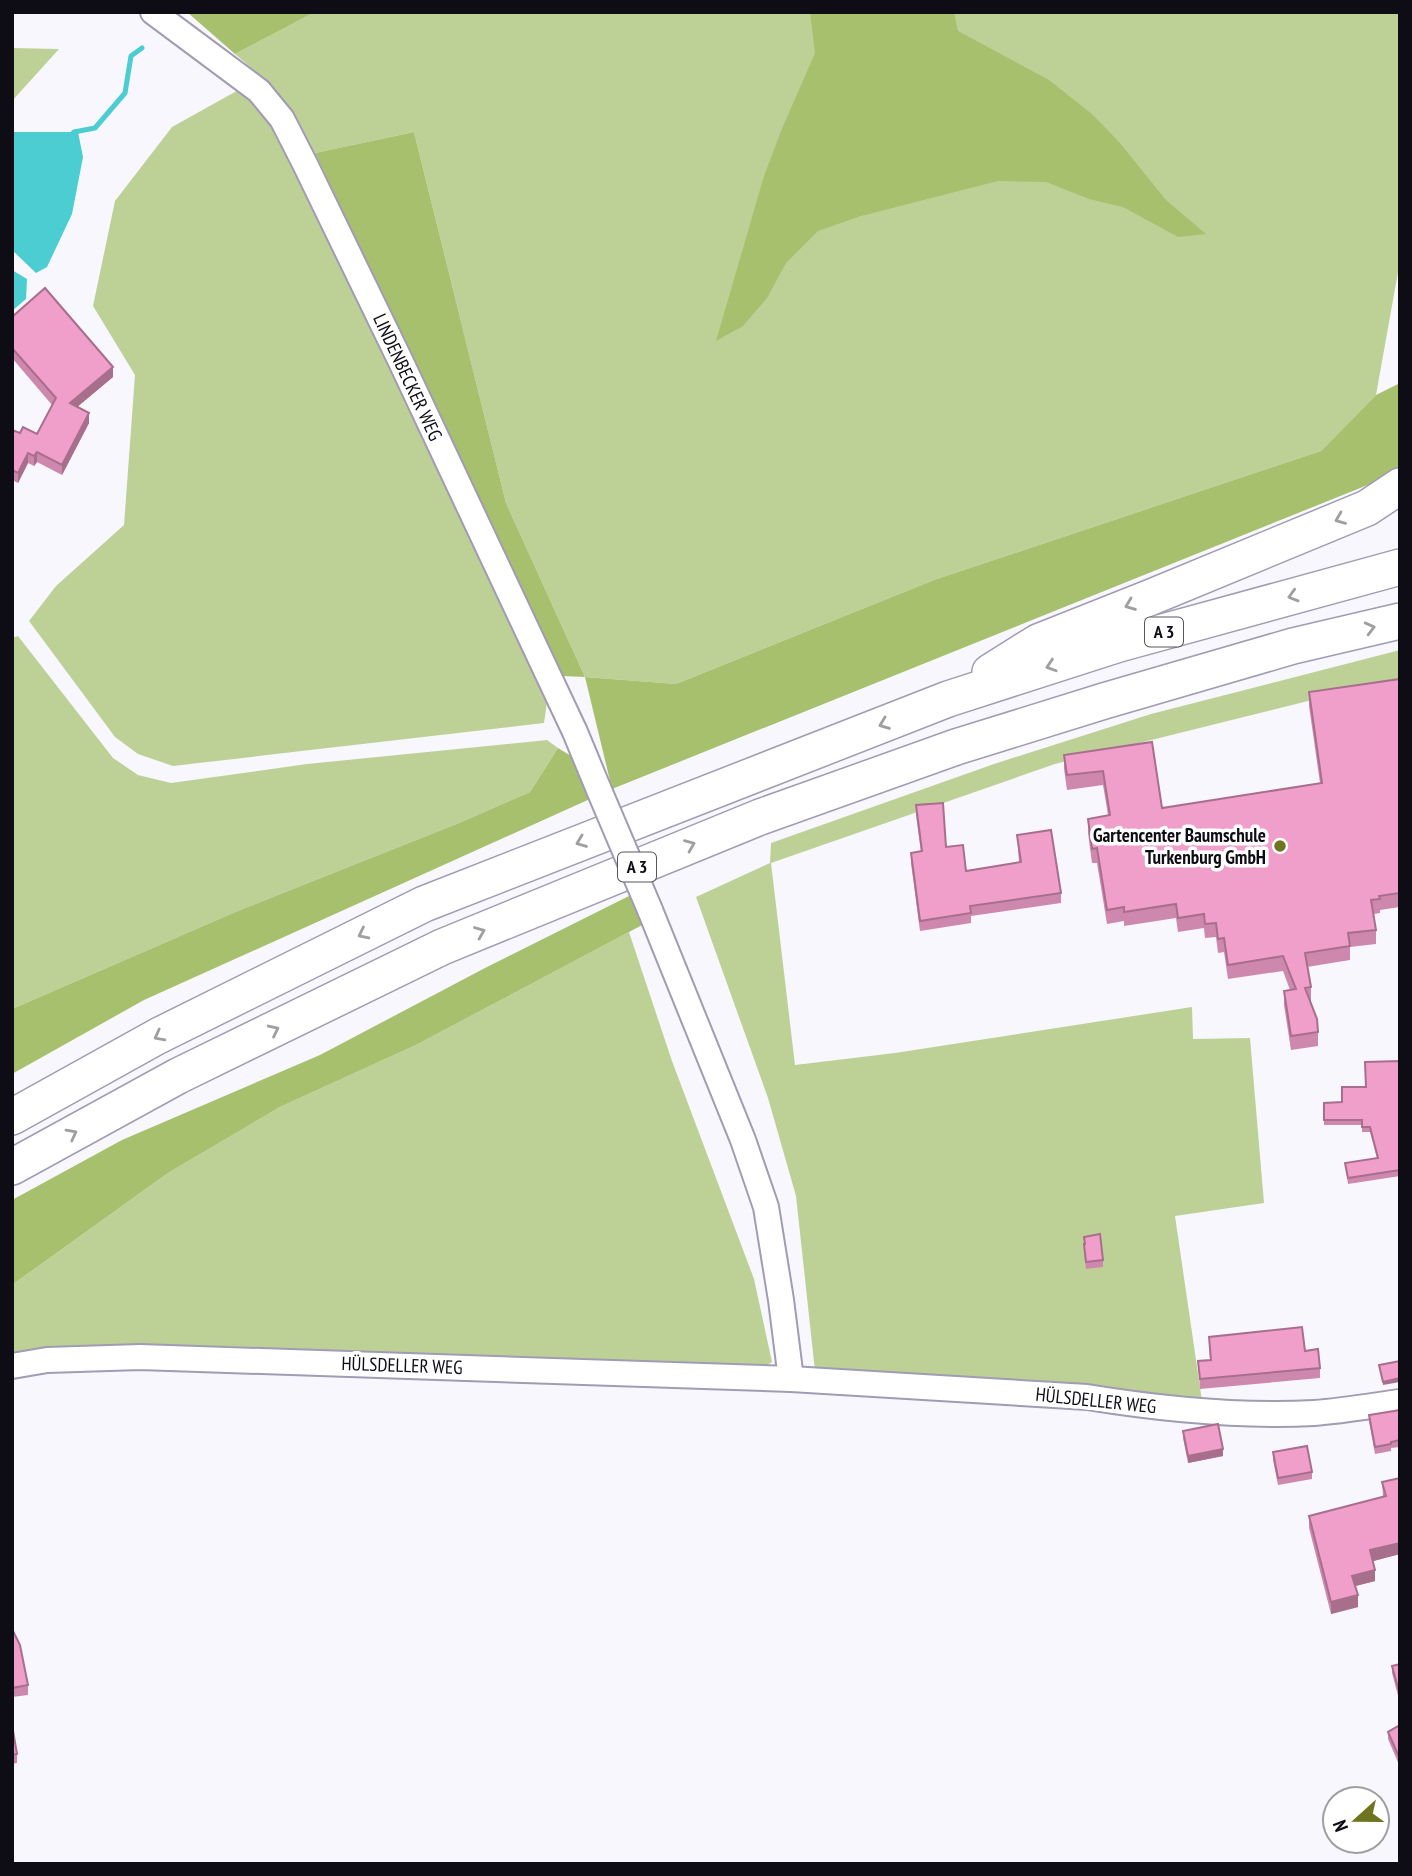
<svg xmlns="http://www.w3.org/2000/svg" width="1412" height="1876" font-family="'PT Sans Narrow',sans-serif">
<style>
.green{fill:#bdd197}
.forest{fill:#a6c06e}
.water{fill:#4bcdd2}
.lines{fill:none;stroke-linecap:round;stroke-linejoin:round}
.stream{stroke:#4bcdd2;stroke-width:5}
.minor-casing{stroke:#a19bb4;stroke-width:28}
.highway-casing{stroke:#a19bb4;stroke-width:38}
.minor{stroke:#fff;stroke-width:24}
.highway{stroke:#fff;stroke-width:35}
.minor-bridge-casing{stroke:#a19bb4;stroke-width:28;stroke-linecap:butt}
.minor-bridge{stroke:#fff;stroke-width:24}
.wall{fill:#ce88ae}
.shaded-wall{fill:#a86f8d}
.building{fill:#f09eca;stroke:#a86f8d;stroke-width:2}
.oneway{stroke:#9f9ea1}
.poi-dot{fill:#6e751e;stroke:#fff;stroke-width:2.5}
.labels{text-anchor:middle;stroke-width:7;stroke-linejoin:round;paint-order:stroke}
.shield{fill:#fff;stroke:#56555a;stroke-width:2}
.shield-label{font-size:18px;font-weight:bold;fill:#0e0c14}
.street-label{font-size:19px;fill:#0e0c14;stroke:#fff}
.poi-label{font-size:19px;font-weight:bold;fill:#0e0c14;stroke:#fff;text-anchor:end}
</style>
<rect width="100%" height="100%" fill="#f8f7fd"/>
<!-- green -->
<g class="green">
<path d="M315 12H1400V261L1376 395 1321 451 934 580 676 684 585 677 506 503 414 132 315 153 262 77 235 54Z"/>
<path d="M12 48 59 49 12 101Z"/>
<path d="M242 88 298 161 548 695 544 723 173 766 138 754 115 737 29 621 56 586 124 525 135 375 93 306 115 201 172 127Z"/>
<path d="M18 636 113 758 138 775 171 783 307 764 547 740 558 748 530 792 459 823 240 910 12 1009V638Z"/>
<path d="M1400 650V678L1055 764 771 863 795 1065 895 1053 1192 1007 1193 1039 1250 1038 1264 1203 1175 1216 1202 1401 815 1371 796 1196 768 1098 696 897 770 863 771 843 994 764 1151 714Z"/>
<path d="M629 932 672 1061 754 1279 772 1362 757 1371 12 1359V1285L168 1173 280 1107 416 1045Z"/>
</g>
<!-- forest -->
<g class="forest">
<path d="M187 12H315L235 54Z"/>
<path d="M810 12H954L958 31 1049 80 1092 114 1119 142 1166 200 1206 234 1178 237 1123 207 1089 199 1046 182 998 181 861 216 818 231 786 263 767 298 743 326 716 341 764 176 781 131 815 53Z"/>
<path d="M414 132 506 503 585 677 676 684 934 580 1321 451 1376 395 1400 383V472L612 789 585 677 563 676 315 153Z"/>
<path d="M558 748 576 759 590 799 144 1000 12 1074V1009L240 910 459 823 530 792Z"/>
<path d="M639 891 646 923 416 1045 280 1107 168 1173 12 1285V1200L122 1140 320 1055 485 968Z"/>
</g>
<!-- water -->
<g class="water">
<path d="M12 132H78L83 157 72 214 47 267 36 273 12 250Z"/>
<path d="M12 270 27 279 26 299 12 311Z"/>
</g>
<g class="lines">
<!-- stream -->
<path class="stream" d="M69 137 74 132 95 128 125 93 131 56 142 48"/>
<!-- minor casing -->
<g class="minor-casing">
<g id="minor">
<path d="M153 12 259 91 282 119 305 164 401 362 575 732 599 790"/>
<path d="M650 910 743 1140 766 1207 781 1300 791 1379"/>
<path d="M12 1366 47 1360 140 1357 791 1379 1087 1397C1161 1409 1238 1417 1314 1413 1342 1411 1371 1406 1400 1402"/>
</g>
</g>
<!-- highway casing -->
<g class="highway-casing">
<g id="highway">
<path d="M990 672 1038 642 1149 598 1367 508 1400 486"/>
<path d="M12 1117 158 1036 424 904 948 699 1119 644 1400 567"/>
<path d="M12 1167 178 1076 442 947 760 817 956 747 1104 701 1293 646 1400 621"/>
</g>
</g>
<!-- minor -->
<use href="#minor" class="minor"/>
<!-- highway -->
<use href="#highway" class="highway"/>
<!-- minor-bridge casing -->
<g class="minor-bridge-casing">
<path id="minor-bridge" d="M599 790 650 910"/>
</g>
<!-- minor-bridge -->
<use href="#minor-bridge" class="minor-bridge"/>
</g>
<!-- wall -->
<g class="wall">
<path d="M12 317 113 377 77 407 89 423 62 475 37 462 34 466 28 463 18 483 12 480V430L20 433 37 434 52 405 12 358Z"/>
<path d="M1400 679V907L1380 910V913L1374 914 1376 930V944L1350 947V960L1307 967 1311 987V1002L1318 1032V1046L1291 1050 1284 1005V991L1290 990 1283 971 1228 979 1224 952 1218 953 1216 937 1205 938 1204 928 1178 932 1176 918 1124 926V921L1107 924 1097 863H1092L1088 833V819L1108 815 1103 785 1067 790 1064 769V755L1152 742 1162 808 1320 783 1309 706V692Z"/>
<path d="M916 805 946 847 966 871 1019 862 1017 835 1061 893V903L971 916V923L920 931 911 863V853L921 852 916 815Z"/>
<path d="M1400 1061V1176L1348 1184 1345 1163 1377 1158 1370 1132H1362V1125H1324V1103L1342 1102Z"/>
<path d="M1084 1237 1103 1260V1267L1086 1269 1084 1251Z"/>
<path d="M1209 1337 1305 1351 1320 1368V1378L1200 1389 1198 1361 1210 1360Z"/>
<path d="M1400 1410V1447L1391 1448V1451L1375 1454 1369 1421V1415Z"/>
<path d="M1183 1431 1223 1456 1188 1463 1183 1438Z"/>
<path d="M1273 1452 1312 1472V1479L1278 1485 1273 1460Z"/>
<path d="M1382 1482 1400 1554 1373 1561 1375 1581 1355 1586 1358 1607 1331 1614 1309 1528V1516L1383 1497Z"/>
<path d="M12 1629 28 1685V1695L12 1697Z"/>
<path d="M1400 1664V1703L1392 1673V1666Z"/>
<path d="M12 1725 17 1754V1763L12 1764Z"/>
<path d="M1400 1725V1767L1388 1739V1732Z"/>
</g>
<!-- shaded-wall -->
<g class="shaded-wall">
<path d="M113 367V377L70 413V403Z"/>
<path d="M89 413V423L62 475V465Z"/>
<path d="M37 452V462L34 466V456Z"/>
<path d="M28 453V463L18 483V473Z"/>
<path d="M1400 1378V1382L1383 1385V1382Z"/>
<path d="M1223 1449V1456L1188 1463V1456Z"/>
<path d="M1400 1543V1554L1370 1562V1550Z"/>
<path d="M1375 1570V1581L1352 1587V1576Z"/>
<path d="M1358 1595V1607L1331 1614V1602Z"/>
</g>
<!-- building -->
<g class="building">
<path d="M45 288 113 367 70 403 89 413 62 465 37 452 34 456 28 453 18 473 12 470V430L20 433 23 427 37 434 56 398 12 348V317Z"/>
<path d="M1400 679V893L1379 896 1380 899 1371 900 1376 930 1348 933 1350 946 1305 953 1311 987 1305 988 1317 1019 1318 1032 1291 1036 1284 991 1296 989 1283 956 1228 965 1224 938 1218 939 1216 923 1205 924 1204 914 1178 918 1176 904 1124 912V907L1107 910 1097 848 1092 849 1088 819 1110 815 1103 771 1067 775 1064 755 1152 742 1162 808 1322 783 1309 692Z"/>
<path d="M943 803 946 847 963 845 966 871 1021 862 1017 835 1051 830 1061 893 970 906 971 913 920 921 911 853 922 851 916 805Z"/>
<path d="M1400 1061V1170L1348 1178 1345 1163 1378 1158 1370 1127H1362V1120H1324V1103L1342 1102V1087H1366L1365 1062Z"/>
<path d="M1100 1234 1103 1260 1086 1262 1084 1244H1085L1084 1237Z"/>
<path d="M1302 1327 1305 1351 1318 1349 1320 1368 1200 1379 1198 1361 1211 1360 1209 1337Z"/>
<path d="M1400 1361V1378L1383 1382 1379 1365Z"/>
<path d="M1400 1410V1440L1391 1442V1444L1375 1447 1369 1415Z"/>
<path d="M1218 1424 1223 1449 1188 1456 1183 1431Z"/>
<path d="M1307 1446 1312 1472 1278 1478 1273 1452Z"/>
<path d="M1400 1478V1543L1370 1550 1375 1570 1352 1576 1358 1595 1331 1602 1309 1516 1386 1496 1382 1482Z"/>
<path d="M12 1629 20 1645 28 1685 12 1688Z"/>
<path d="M1400 1664V1695L1392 1666Z"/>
<path d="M12 1725 17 1754 12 1755Z"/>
<path d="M1400 1725V1759L1388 1732Z"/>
</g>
<!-- one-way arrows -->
<defs><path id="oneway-chevron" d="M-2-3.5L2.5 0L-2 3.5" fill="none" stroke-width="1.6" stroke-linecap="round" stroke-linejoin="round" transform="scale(1.75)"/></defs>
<g class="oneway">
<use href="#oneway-chevron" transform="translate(1340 519) rotate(158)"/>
<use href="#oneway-chevron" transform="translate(1293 596) rotate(164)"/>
<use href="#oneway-chevron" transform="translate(1130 605) rotate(159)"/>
<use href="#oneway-chevron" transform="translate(1370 628) rotate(-14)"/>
<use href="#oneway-chevron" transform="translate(1051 666) rotate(162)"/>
<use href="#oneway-chevron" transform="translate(884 724) rotate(159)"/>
<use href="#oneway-chevron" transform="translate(581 842) rotate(159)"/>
<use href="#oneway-chevron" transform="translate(690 845) rotate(-22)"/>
<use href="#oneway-chevron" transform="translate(480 932) rotate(-22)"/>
<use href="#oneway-chevron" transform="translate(363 934) rotate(154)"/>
<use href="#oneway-chevron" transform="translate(274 1030) rotate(-26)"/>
<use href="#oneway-chevron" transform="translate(159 1036) rotate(152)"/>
<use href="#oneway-chevron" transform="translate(72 1134) rotate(-28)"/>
</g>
<!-- markers -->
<circle class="poi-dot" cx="1280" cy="846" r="7"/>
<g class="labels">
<!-- shield labels -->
<g class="shield">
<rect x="1145" y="617.5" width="38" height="29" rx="5"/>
<rect x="618" y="852.5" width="38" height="29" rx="5"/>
</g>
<g class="shield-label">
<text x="1164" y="638">A 3</text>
<text x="637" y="873">A 3</text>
</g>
<!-- street labels -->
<g class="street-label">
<text transform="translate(408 377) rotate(65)" y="7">LINDENBECKER WEG</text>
<text transform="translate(402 1365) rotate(2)" y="7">HÜLSDELLER WEG</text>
<text transform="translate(1096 1400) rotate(6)" y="7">HÜLSDELLER WEG</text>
</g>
<!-- poi labels -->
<g class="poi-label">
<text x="1266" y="842">Gartencenter Baumschule<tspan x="1266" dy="22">Turkenburg GmbH</tspan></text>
</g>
</g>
<!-- border -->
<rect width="1412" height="1876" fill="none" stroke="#0e0c14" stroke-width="28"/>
<!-- north arrow -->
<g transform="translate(1356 1820) rotate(249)"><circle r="33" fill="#ffffff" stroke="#9f9ea1" stroke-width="2"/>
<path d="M0-5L12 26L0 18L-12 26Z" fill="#6e751e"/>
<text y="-10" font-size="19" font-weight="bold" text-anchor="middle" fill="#0e0c14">N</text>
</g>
</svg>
